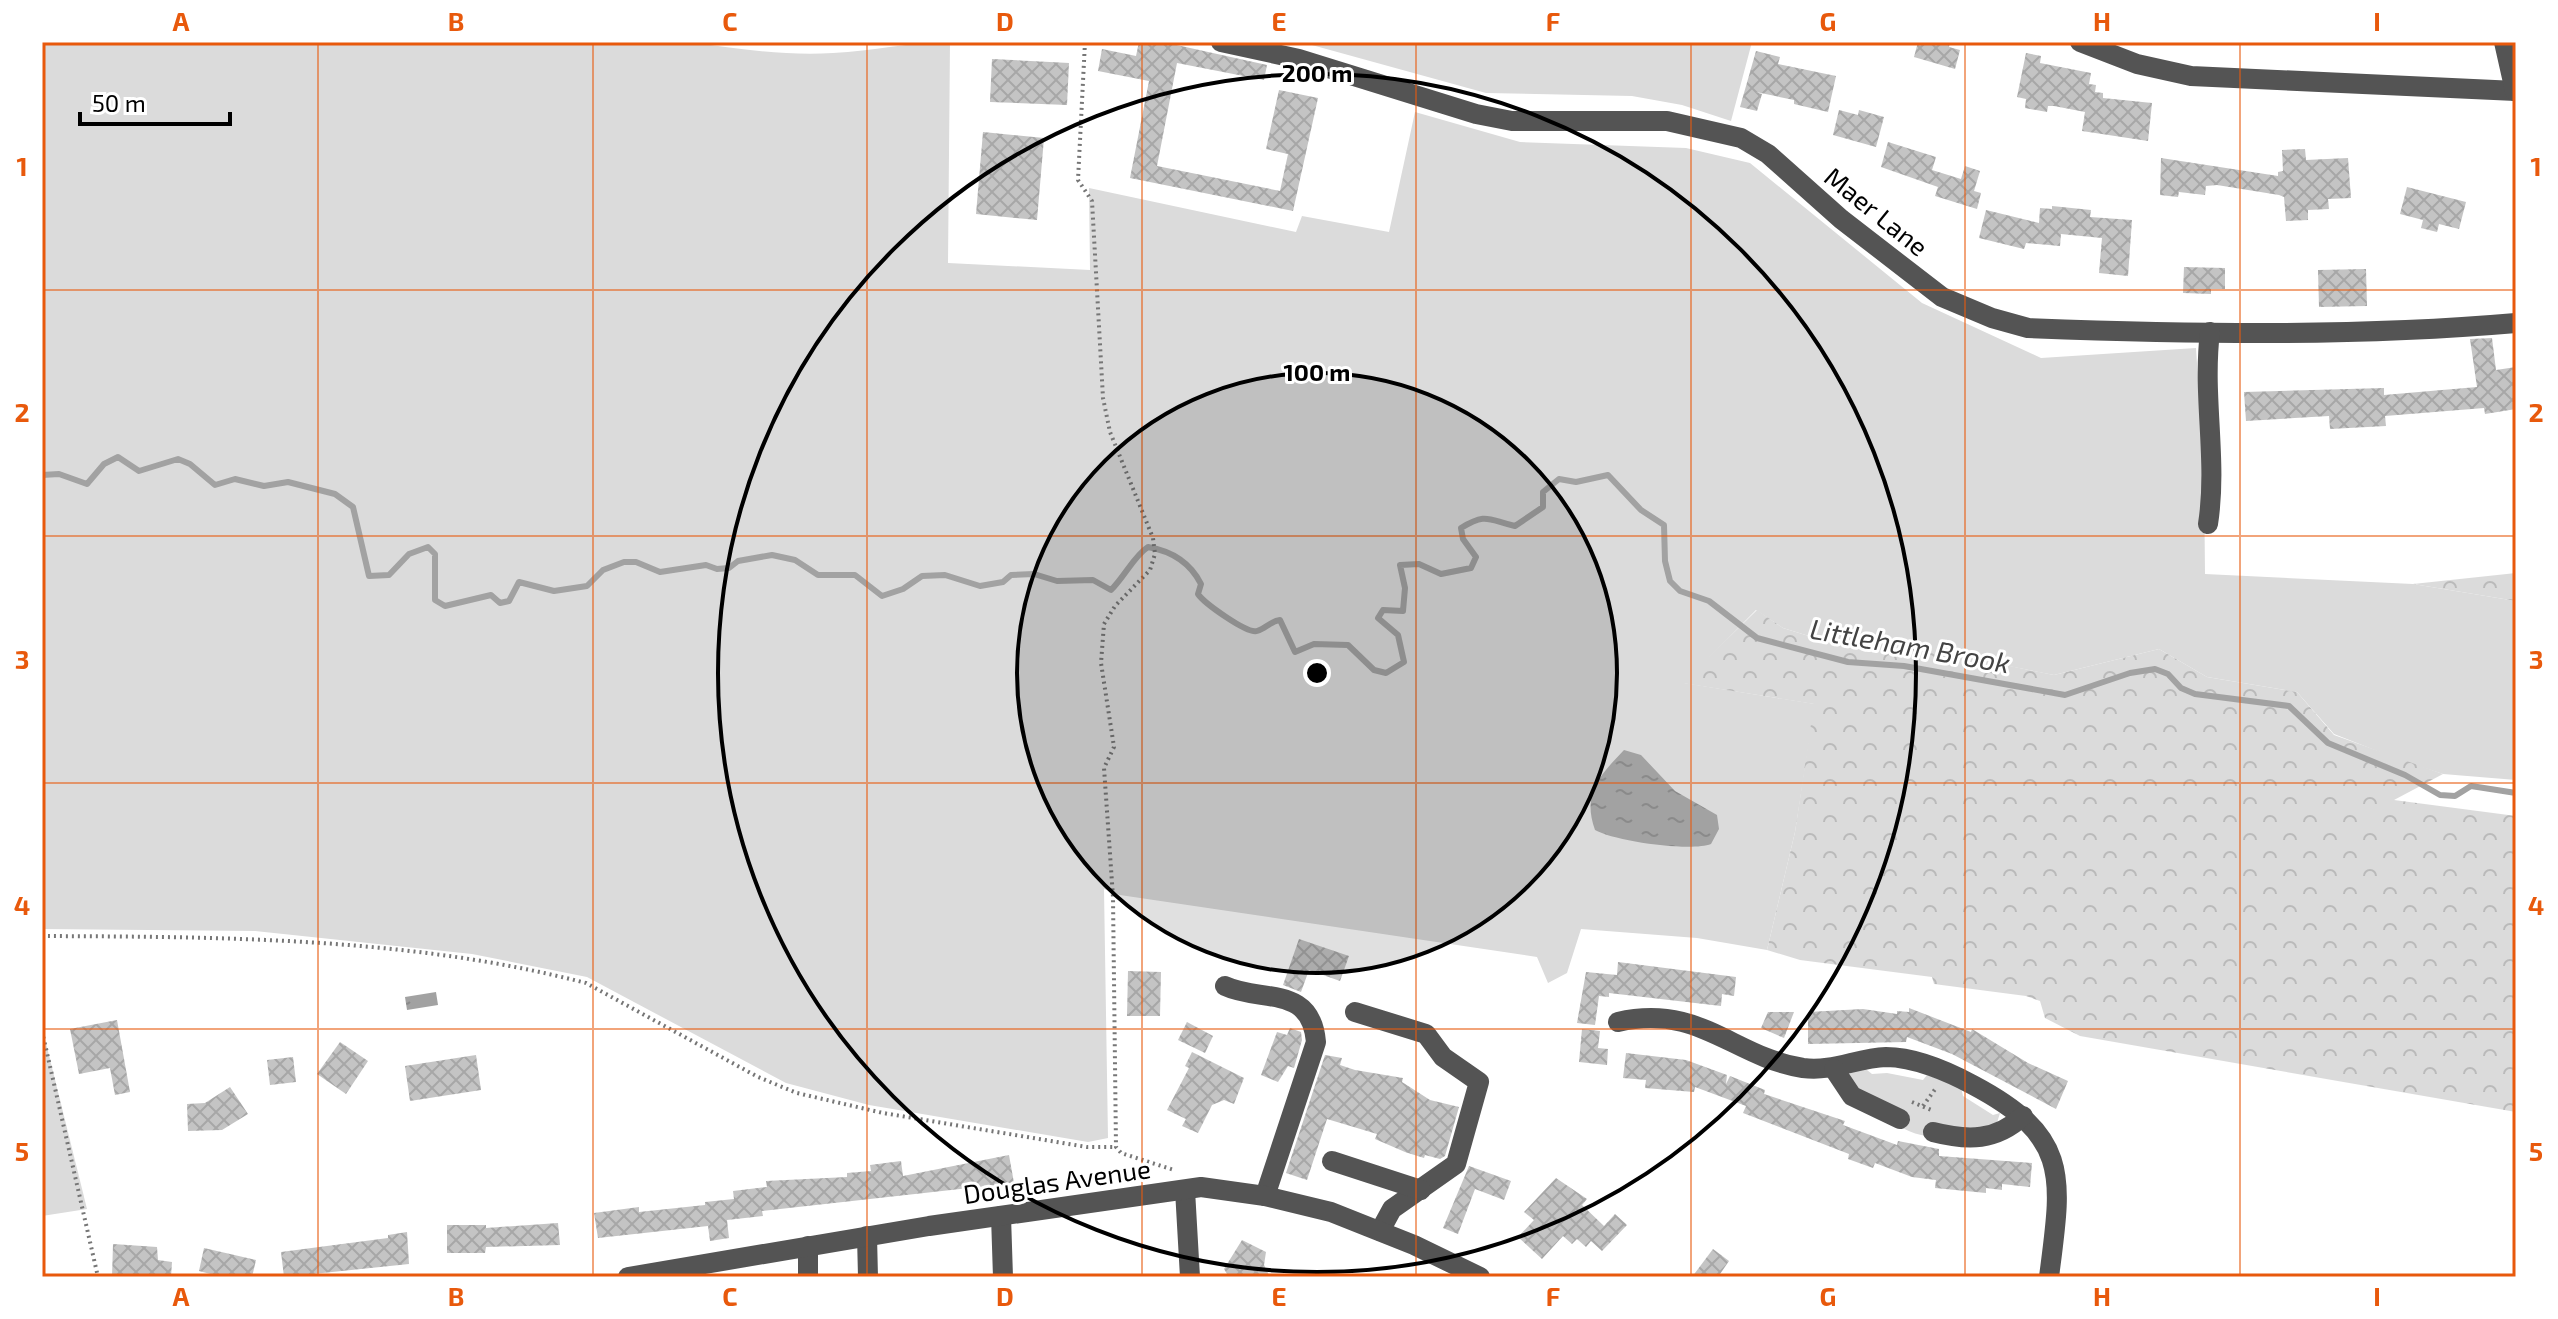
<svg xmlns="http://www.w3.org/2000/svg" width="2558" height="1319" font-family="'Exo 2',sans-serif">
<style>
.grass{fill:#dbdbdb}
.forest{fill:url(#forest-crowns)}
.water{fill:url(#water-ripples)}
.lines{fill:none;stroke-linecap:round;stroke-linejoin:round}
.stream{stroke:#a2a2a2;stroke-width:6}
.building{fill:url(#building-cross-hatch)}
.path{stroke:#767676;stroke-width:4;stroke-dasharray:2 4;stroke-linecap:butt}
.minor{stroke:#545454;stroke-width:20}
.grid{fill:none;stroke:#e8590c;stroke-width:2;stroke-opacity:0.55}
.ring{fill:none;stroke:#000;stroke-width:4}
.labels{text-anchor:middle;stroke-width:6;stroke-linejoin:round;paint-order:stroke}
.street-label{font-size:26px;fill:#000;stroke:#fff}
.water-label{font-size:28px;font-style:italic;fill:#434343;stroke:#fff}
.centre{fill:#000;stroke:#fff;stroke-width:4}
.ring-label{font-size:24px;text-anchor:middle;font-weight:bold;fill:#000;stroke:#fff;stroke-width:6;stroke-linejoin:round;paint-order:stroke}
.neatline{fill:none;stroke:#e8590c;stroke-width:3}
.grid-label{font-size:26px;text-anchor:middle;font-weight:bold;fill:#e8590c}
</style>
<defs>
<pattern id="forest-crowns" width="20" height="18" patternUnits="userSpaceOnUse" patternTransform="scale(2)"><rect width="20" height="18" fill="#dbdbdb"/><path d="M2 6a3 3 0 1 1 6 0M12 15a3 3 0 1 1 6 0" fill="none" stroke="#bababa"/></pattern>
<pattern id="water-ripples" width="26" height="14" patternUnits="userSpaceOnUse" patternTransform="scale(2)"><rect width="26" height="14" fill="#a2a2a2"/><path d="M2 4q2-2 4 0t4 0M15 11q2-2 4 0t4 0" fill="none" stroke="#8a8a8a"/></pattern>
<pattern id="building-cross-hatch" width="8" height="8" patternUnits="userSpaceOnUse" patternTransform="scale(2)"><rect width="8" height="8" fill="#c4c4c4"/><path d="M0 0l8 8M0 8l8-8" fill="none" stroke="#a7a7a7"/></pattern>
</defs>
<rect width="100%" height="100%" fill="#fff"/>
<!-- grass -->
<g class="grass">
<path d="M42 42H691C737 49 787 56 833 53 873 51 910 42 950 42L948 263 1090 270 1089 188 1296 232 1302 216 1389 232 1415 112 1520 142 1686 148 1750 163 1922 303 2041 358 2196 348 2204 474 2205 574 2413 584 2516 601V780L2443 774 2400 760 2334 734 2297 692 2207 677 2159 649 2054 675 1947 654 1838 645 1783 628 1756 610 1684 683 1815 704 1795 832 1767 950 1697 938 1581 929 1567 973 1548 983 1537 957 1120 895 1104 889 1108 1138 1088 1142 869 1105 786 1083 587 977 472 954 255 931 42 929Z"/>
<path d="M1301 42H1752L1731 121 1682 105 1632 96 1486 93Z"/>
<path d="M42 1027 87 1209 42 1216Z"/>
<path d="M1862 1066 1872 1074 1887 1073 1923 1080 1927 1075 1961 1087 1963 1096 1993 1115 2000 1113 1996 1126C1975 1129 1948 1138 1927 1136 1896 1133 1863 1098 1848 1075Z"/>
</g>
<!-- forest -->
<g class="forest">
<path d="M2516 573V601L2413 584Z"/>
<path d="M1757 610 1783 628 1838 645 1947 653 2054 675 2159 649 2207 677 2297 692 2334 735 2443 774 2394 800 2516 816V1112L2080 1036 2045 1018 2040 1001 2026 996 1934 984 1932 977 1800 960 1767 950 1795 832 1814 704 1682 683Z"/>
</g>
<!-- water -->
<g class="water">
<path d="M1624 750 1641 755 1675 791 1717 815 1719 829 1711 844C1690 852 1614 841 1595 830 1582 794 1599 776 1624 750Z"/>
<path d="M436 992 438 1005 407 1010 405 997Z"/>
</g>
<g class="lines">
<!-- stream -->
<path class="stream" d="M42 475 59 474 87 484 104 464 118 457 139 471 178 459 190 464 215 485 235 479 264 486 288 482 335 494 353 507 369 576 389 575 409 554 428 547 435 554V600L445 606 491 595 500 603 509 601 519 582 554 591 587 586 603 570 624 562H636L660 572 706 565 717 569 729 568 738 561 772 555 795 560 818 575H855L882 596 903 589 922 576 945 575 980 586 1003 582 1011 575 1034 574 1057 581 1093 580 1111 590C1125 576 1134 556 1148 547 1171 551 1190 562 1201 584L1198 594C1204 603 1247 634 1257 631 1266 628 1271 621 1280 620L1295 652 1314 644 1348 645 1374 670 1386 673 1404 662 1398 635 1378 618 1383 610 1403 611 1405 588 1400 565 1419 564 1441 574 1471 568 1476 557 1463 539 1461 528C1487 512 1488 520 1515 526L1543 507V492L1559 479 1576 482 1608 475 1641 510 1664 525 1665 561 1670 581 1680 591 1709 601 1757 638 1848 662 1904 666 2065 695 2130 673 2155 669 2168 674 2181 688 2195 694 2289 706 2328 743 2405 775 2440 795 2455 796 2471 786 2516 793"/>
</g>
<!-- building -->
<g class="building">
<path d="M1139 42H1163L1267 65 1264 80 1177 63 1157 166 1280 191 1288 154 1266 149 1279 90 1318 98 1293 211 1130 178 1149 81 1098 71 1102 49 1136 56Z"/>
<path d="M1918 42H1950L1949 47 1960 50 1955 69 1914 57Z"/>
<path d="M1756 51 1780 57 1778 64 1836 76 1828 112 1794 104V100L1756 92 1762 94 1757 111 1740 107Z"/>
<path d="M2026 53 2041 56 2040 63 2091 73 2089 84 2096 85 2095 92 2103 93V98L2152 103 2148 141 2082 131 2085 112 2054 106H2048L2047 112 2025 108 2026 99 2017 97Z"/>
<path d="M992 59 1069 63 1067 105 990 102Z"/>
<path d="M1839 110 1858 115 1859 110 1884 117 1876 147 1833 135Z"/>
<path d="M983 132 1044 138 1037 220 976 214Z"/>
<path d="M1888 142 1936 157 1932 170 1961 179 1965 166 1980 171 1974 191 1981 193 1977 209 1935 196 1938 187 1881 167Z"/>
<path d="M2305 149 2306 160 2348 158 2351 198 2328 199 2329 209 2308 210V220L2286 221 2284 197 2279 195 2217 185 2206 186 2205 195 2179 192 2178 197 2160 195 2161 158 2278 176V172L2283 171 2282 150Z"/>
<path d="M2407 187 2466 202 2459 229 2439 224 2437 232 2421 228 2423 220 2400 214Z"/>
<path d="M2052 206 2091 210 2090 217 2132 220 2128 276 2099 273 2102 238 2061 234 2060 246 2026 243 2024 249 1979 238 1986 210 2039 223 2040 208 2052 209Z"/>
<path d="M2184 267 2225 268V289H2211V294L2183 293Z"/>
<path d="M2366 269 2367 306 2319 307 2318 270Z"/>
<path d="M2492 338 2496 370 2516 367V409L2485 414 2484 408 2385 416 2386 426 2330 429 2329 416 2246 421 2244 392 2384 388V395L2477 387 2470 339Z"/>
<path d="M1299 939 1349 956 1340 981 1309 970 1301 992 1283 985Z"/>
<path d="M1618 962 1736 977 1734 996 1722 994 1721 1006 1609 993V997L1599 996 1595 1025 1577 1023 1586 972 1617 975Z"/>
<path d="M1128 971 1161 972 1160 1016H1127Z"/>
<path d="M1909 1008 1971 1032 1972 1029 2028 1063 2068 1081 2056 1109 1952 1054 1907 1037 1906 1042 1808 1044V1012L1863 1009 1897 1014V1011L1909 1012Z"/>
<path d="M1768 1012H1794L1784 1038 1761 1028Z"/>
<path d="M117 1020 130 1092 115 1095 110 1068 79 1074 70 1029Z"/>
<path d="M1187 1022 1213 1036 1205 1053 1178 1040Z"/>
<path d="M1290 1028 1301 1032 1302 1040 1294 1068 1288 1066 1278 1082 1261 1075 1277 1032 1287 1035Z"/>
<path d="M1582 1029 1600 1031 1598 1048 1608 1049 1607 1065 1579 1062Z"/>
<path d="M340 1042 368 1061 346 1094 317 1074Z"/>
<path d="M1192 1052 1244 1078 1234 1104 1224 1100 1212 1105 1198 1133 1182 1126 1186 1119 1167 1110 1189 1068 1185 1066Z"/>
<path d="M1626 1053 1686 1060 1727 1075 1726 1084 1730 1076 1765 1090 1764 1094 1845 1121 1843 1125 1897 1145 1898 1141 1939 1149V1156L2032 1163 2030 1187 2002 1184V1190L1986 1188V1193L1935 1188 1936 1180 1912 1177 1875 1163 1873 1168 1848 1159 1849 1154 1743 1113 1746 1106 1695 1087 1694 1092 1645 1088 1646 1080 1623 1078Z"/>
<path d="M476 1055 481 1090 410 1101 405 1066Z"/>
<path d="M1325 1055 1342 1058 1340 1065 1355 1070 1403 1078 1402 1082 1430 1100 1459 1107 1445 1156 1440 1159 1425 1155 1424 1158 1405 1152 1375 1139 1377 1134 1327 1119 1307 1180 1286 1173Z"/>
<path d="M293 1057 296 1082 270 1085 267 1060Z"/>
<path d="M230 1087 248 1114 222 1130 188 1131 187 1104 205 1103Z"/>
<path d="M1009 1155 1014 1183 762 1211 763 1216 727 1220 729 1238 710 1241 708 1226 598 1238 594 1213 639 1207V1212L705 1205V1202L734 1199 733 1191 767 1187 766 1181 847 1177V1173L871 1171 870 1165 901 1161 903 1176Z"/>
<path d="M1469 1166 1511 1181 1504 1200 1475 1189 1458 1234 1443 1228Z"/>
<path d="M1556 1178 1587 1199 1582 1205 1604 1226 1615 1214 1627 1225 1602 1251 1591 1241 1586 1247 1577 1239 1572 1244 1563 1236 1542 1259 1518 1237 1534 1220 1524 1212Z"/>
<path d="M558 1223 560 1245 486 1247 485 1253H447V1225H486V1228Z"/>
<path d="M407 1232 409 1264 284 1277 281 1252 388 1238V1235Z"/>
<path d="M1242 1240 1266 1252 1264 1265 1270 1277H1229L1224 1269Z"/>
<path d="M113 1244 157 1247 158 1260 172 1262 171 1277H112Z"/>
<path d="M204 1248 256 1260 252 1277H222L199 1271Z"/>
<path d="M1713 1249 1729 1261 1718 1277H1692Z"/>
</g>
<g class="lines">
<!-- path -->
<g class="path">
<path d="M1085 42 1078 180 1092 201 1103 398 1110 432 1153 538 1155 554 1150 570 1115 606 1104 624 1101 663 1114 747 1104 768 1113 897 1116 1147 1121 1153 1174 1170"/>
<path d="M42 936C223 937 409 937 586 983L758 1077 797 1093 883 1113 1087 1147H1116"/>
<path d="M42 1031 98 1277"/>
<path d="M1912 1102 1934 1111"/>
<path d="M1923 1106 1936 1088"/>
</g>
<!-- minor -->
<g class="minor">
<path d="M1221 42 1299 59 1476 114 1512 121H1667L1741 138 1768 154 1841 219 1942 297 1992 318 2028 328C2191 334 2354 337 2516 323"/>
<path d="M2080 42 2137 64 2191 76 2516 91"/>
<path d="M2504 42 2515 91"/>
<path d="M2208 524C2218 460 2202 396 2210 332"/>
<path d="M1225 986C1261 1003 1311 984 1316 1042L1265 1196"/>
<path d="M1355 1012 1426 1034 1443 1057 1479 1082 1456 1164 1392 1209 1380 1231"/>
<path d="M1618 1022C1699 1003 1733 1057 1803 1068 1833 1072 1857 1058 1886 1057 1914 1057 1949 1072 1973 1085 2071 1137 2062 1176 2049 1277"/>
<path d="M1834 1069 1852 1096 1900 1119"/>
<path d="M1933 1132C1968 1141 1996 1141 2023 1116"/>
<path d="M1332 1161 1421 1190"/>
<path d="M1185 1190 1190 1277"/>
<path d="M1001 1216 1003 1277"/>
<path d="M867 1236 868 1277"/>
<path d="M808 1246V1277"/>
<path d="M628 1277 929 1226 1201 1187 1265 1196 1331 1212 1414 1245 1480 1277"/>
</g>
</g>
<!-- grid -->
<path class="grid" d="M318 42V1277M593 42V1277M867 42V1277M1142 42V1277M1416 42V1277M1691 42V1277M1965 42V1277M2240 42V1277M42 290H2516M42 536H2516M42 783H2516M42 1029H2516"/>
<!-- distance rings -->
<circle cx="1317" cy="673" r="300" fill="#000" fill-opacity=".12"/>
<g class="ring">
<circle cx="1317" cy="673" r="300"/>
<circle cx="1317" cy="673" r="599"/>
</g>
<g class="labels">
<!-- street labels -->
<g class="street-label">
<text transform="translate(1876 212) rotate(39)" y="9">Maer Lane</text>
<text transform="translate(1057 1182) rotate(-8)" y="9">Douglas Avenue</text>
</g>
<!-- water labels -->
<g class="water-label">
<text transform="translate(1910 646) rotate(10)" y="10">Littleham Brook</text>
</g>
</g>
<circle cx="1317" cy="673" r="12" class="centre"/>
<g class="ring-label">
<text x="1317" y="82">200 m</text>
<text x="1317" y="381">100 m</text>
</g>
<!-- border -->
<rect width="2558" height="1319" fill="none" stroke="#ffffff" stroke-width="88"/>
<!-- scale -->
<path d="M80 112v12h150v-12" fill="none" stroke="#000000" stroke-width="4"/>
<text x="92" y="112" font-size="24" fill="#000000" stroke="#ffffff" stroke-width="6" paint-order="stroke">50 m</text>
<rect x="44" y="44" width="2470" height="1231" class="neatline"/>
<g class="grid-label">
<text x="181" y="31">A</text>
<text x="456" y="31">B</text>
<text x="730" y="31">C</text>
<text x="1005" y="31">D</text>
<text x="1279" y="31">E</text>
<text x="1553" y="31">F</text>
<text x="1828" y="31">G</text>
<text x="2102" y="31">H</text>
<text x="2377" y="31">I</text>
<text x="22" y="176">1</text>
<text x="2536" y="176">1</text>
<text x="22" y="422">2</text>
<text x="2536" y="422">2</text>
<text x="22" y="669">3</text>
<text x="2536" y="669">3</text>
<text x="22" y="915">4</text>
<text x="2536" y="915">4</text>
<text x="22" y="1161">5</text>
<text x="2536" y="1161">5</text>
<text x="181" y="1306">A</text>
<text x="456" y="1306">B</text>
<text x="730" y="1306">C</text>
<text x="1005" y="1306">D</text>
<text x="1279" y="1306">E</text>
<text x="1553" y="1306">F</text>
<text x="1828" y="1306">G</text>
<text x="2102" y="1306">H</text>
<text x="2377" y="1306">I</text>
</g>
</svg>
